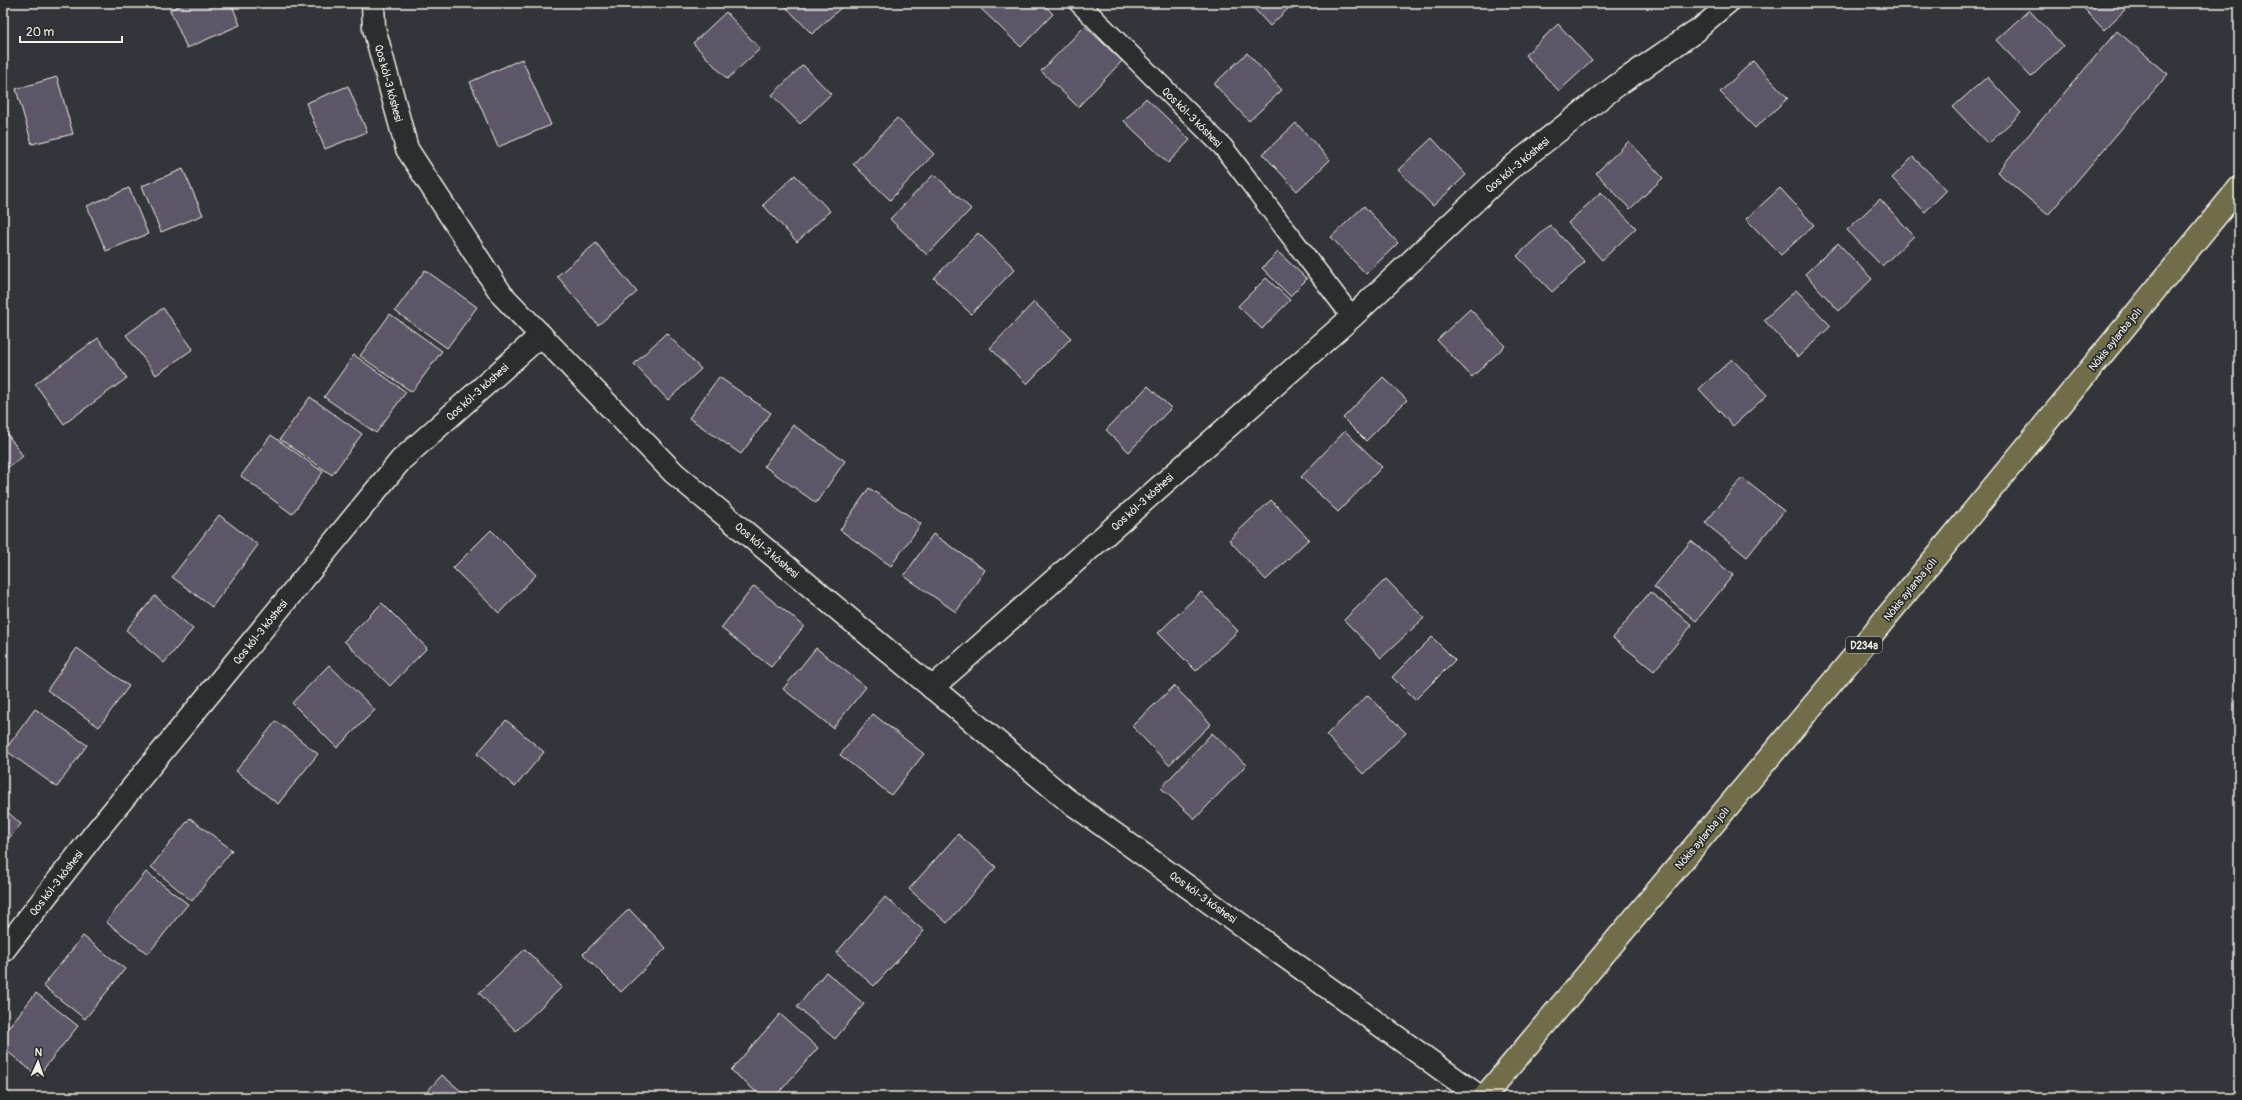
<svg xmlns="http://www.w3.org/2000/svg" width="2242" height="1100" font-family="Pangolin,sans-serif">
<style>
.building{fill:#5d5768;stroke:#f4f1e8}
.lines{fill:none;stroke-linecap:round;stroke-linejoin:round}
.lane-casing{stroke:#f4f1e8;stroke-width:22}
.street-casing{stroke:#f4f1e8;stroke-width:25}
.primary-casing{stroke:#f4f1e8;stroke-width:25}
.lane{stroke:#2a2d2e;stroke-width:19}
.street{stroke:#2a2d2e;stroke-width:22}
.primary{stroke:#716d4b;stroke-width:22}
.labels{text-anchor:middle;stroke-width:3.5;stroke-linejoin:round;paint-order:stroke}
.shield{fill:#2a2d2e;stroke:#b7b6b0;stroke-width:1}
.shield-label{font-size:10px;font-weight:bold;fill:#f4f1e8}
.street-label{font-size:11px;fill:#f4f1e8;stroke:#2a2d2e}
</style>
<rect width="100%" height="100%" fill="#34353a"/>
<filter id="ink" filterUnits="userSpaceOnUse"><feTurbulence type="fractalNoise" baseFrequency=".025" numOctaves="2"/><feDisplacementMap in="SourceGraphic" scale="8" xChannelSelector="R" yChannelSelector="G"/><feConvolveMatrix kernelMatrix="1 2 1 2 8 2 1 2 1" color-interpolation-filters="sRGB"/></filter>
<g filter="url(#ink)">
<!-- building -->
<g class="building">
<path d="M185 3H231L240 25 187 48 170 10Z"/>
<path d="M782 3H844L845 4 812 34Z"/>
<path d="M975 3H1042L1053 14 1021 47Z"/>
<path d="M1249 3H1294L1270 26Z"/>
<path d="M2079 3H2132L2104 30Z"/>
<path d="M2029 10 2063 46 2031 77 1996 40Z"/>
<path d="M726 12 760 49 727 79 693 43Z"/>
<path d="M1558 24 1592 61 1559 91 1525 55Z"/>
<path d="M1085 26 1122 61 1078 107 1041 71Z"/>
<path d="M2117 31 2168 74 2048 215 1997 172Z"/>
<path d="M1247 53 1282 90 1249 121 1214 84Z"/>
<path d="M522 59 551 125 498 147 470 82Z"/>
<path d="M1753 61 1788 98 1755 128 1720 92Z"/>
<path d="M803 65 831 94 800 124 772 95Z"/>
<path d="M57 77 73 134 32 144 16 89Z"/>
<path d="M1987 77 2021 113 1988 144 1953 107Z"/>
<path d="M348 86 367 132 325 149 306 103Z"/>
<path d="M1146 98 1190 140 1168 163 1124 121Z"/>
<path d="M897 118 934 154 890 200 853 164Z"/>
<path d="M1296 123 1330 160 1297 191 1263 154Z"/>
<path d="M1432 138 1466 175 1433 206 1398 170Z"/>
<path d="M1629 141 1663 178 1630 209 1596 173Z"/>
<path d="M1913 157 1947 190 1925 212 1892 178Z"/>
<path d="M183 169 203 215 161 232 142 186Z"/>
<path d="M934 174 971 209 927 255 890 219Z"/>
<path d="M795 175 830 211 797 242 763 205Z"/>
<path d="M129 188 148 234 106 251 87 206Z"/>
<path d="M1780 188 1814 225 1781 255 1746 219Z"/>
<path d="M1601 192 1636 228 1602 260 1568 223Z"/>
<path d="M1880 199 1914 236 1882 266 1847 230Z"/>
<path d="M1364 206 1398 243 1366 274 1331 237Z"/>
<path d="M1550 225 1585 262 1552 292 1517 256Z"/>
<path d="M978 233 1015 269 971 314 934 278Z"/>
<path d="M596 243 637 292 598 325 557 276Z"/>
<path d="M1838 243 1872 279 1839 311 1805 274Z"/>
<path d="M1278 252 1307 279 1290 296 1262 268Z"/>
<path d="M425 270 477 307 447 348 395 311Z"/>
<path d="M1266 278 1290 300 1262 329 1238 306Z"/>
<path d="M1796 290 1831 326 1798 357 1764 320Z"/>
<path d="M1034 302 1071 338 1027 384 990 348Z"/>
<path d="M163 308 193 349 156 375 126 335Z"/>
<path d="M1470 309 1505 346 1472 377 1437 340Z"/>
<path d="M390 314 442 351 412 392 360 356Z"/>
<path d="M666 333 701 369 668 400 634 364Z"/>
<path d="M98 338 127 378 64 424 35 384Z"/>
<path d="M354 355 406 392 376 433 324 397Z"/>
<path d="M1732 359 1767 395 1733 426 1699 389Z"/>
<path d="M719 377 771 413 741 454 689 418Z"/>
<path d="M1383 377 1407 400 1366 441 1343 418Z"/>
<path d="M1148 386 1171 408 1129 452 1106 430Z"/>
<path d="M310 397 362 434 332 475 280 439Z"/>
<path d="M793 425 845 461 816 503 764 466Z"/>
<path d="M3 428 23 456 3 471Z"/>
<path d="M1345 431 1382 467 1338 512 1301 477Z"/>
<path d="M271 435 323 472 292 514 241 476Z"/>
<path d="M1742 478 1784 511 1747 557 1705 523Z"/>
<path d="M869 488 921 524 891 566 840 530Z"/>
<path d="M1271 500 1309 539 1266 580 1229 540Z"/>
<path d="M219 515 258 545 212 607 172 577Z"/>
<path d="M491 530 536 575 499 613 453 568Z"/>
<path d="M933 534 985 570 956 612 904 576Z"/>
<path d="M1691 541 1733 575 1696 621 1654 587Z"/>
<path d="M1386 579 1424 618 1381 658 1344 620Z"/>
<path d="M754 586 804 626 771 667 721 628Z"/>
<path d="M1201 592 1238 631 1196 671 1158 633Z"/>
<path d="M1650 592 1692 625 1654 671 1613 638Z"/>
<path d="M155 596 193 629 164 663 126 630Z"/>
<path d="M382 603 427 648 390 686 344 641Z"/>
<path d="M1432 637 1455 660 1415 700 1392 677Z"/>
<path d="M77 648 129 686 99 727 47 690Z"/>
<path d="M816 648 866 687 833 728 783 689Z"/>
<path d="M329 665 375 710 337 748 292 703Z"/>
<path d="M1174 686 1211 724 1169 765 1132 726Z"/>
<path d="M1368 695 1406 733 1363 774 1326 735Z"/>
<path d="M35 709 87 745 57 787 5 750Z"/>
<path d="M873 714 924 754 891 795 840 755Z"/>
<path d="M506 720 544 752 515 787 477 754Z"/>
<path d="M276 721 318 754 278 804 236 771Z"/>
<path d="M1212 733 1246 765 1195 819 1161 788Z"/>
<path d="M3 808 21 824 3 845Z"/>
<path d="M190 818 232 850 192 901 151 867Z"/>
<path d="M958 834 996 867 947 923 909 889Z"/>
<path d="M146 872 188 904 148 954 106 922Z"/>
<path d="M885 897 924 931 874 986 836 953Z"/>
<path d="M629 909 666 948 621 992 583 954Z"/>
<path d="M83 936 125 969 85 1019 43 986Z"/>
<path d="M525 949 562 987 516 1031 479 993Z"/>
<path d="M826 972 864 1004 835 1039 797 1007Z"/>
<path d="M36 993 78 1026 38 1076 3 1048V1034Z"/>
<path d="M780 1014 818 1048 775 1097H762L731 1070Z"/>
<path d="M442 1075 468 1097H422Z"/>
</g>
<g class="lines">
<!-- lane casing -->
<g class="lane-casing">
<g id="lane">
<path d="M1079 3 1223 147 1352 317"/>
<path d="M1696 31 1729 3"/>
</g>
</g>
<!-- street casing -->
<g class="street-casing">
<g id="street">
<path d="M373 3 374 28 407 149 502 295 674 473 1066 799 1480 1097"/>
<path d="M932 688 1352 317 1508 170 1616 86 1696 31"/>
<path d="M3 951 96 832 401 460 541 335"/>
</g>
</g>
<!-- primary casing -->
<g class="primary-casing">
<path id="primary" d="M1484 1097 1856 654 2239 188"/>
</g>
<!-- lane -->
<use href="#lane" class="lane"/>
<!-- street -->
<use href="#street" class="street"/>
<!-- primary -->
<use href="#primary" class="primary"/>
</g>
</g>
<g class="labels">
<!-- shield labels -->
<rect class="shield" x="1846" y="637" width="36" height="16" rx="3"/>
<g class="shield-label">
<text x="1864" y="649">D234a</text>
</g>
<!-- street labels -->
<g class="street-label">
<text transform="translate(389 83) rotate(75)" y="4">Qos kól-3 kóshesi</text>
<text transform="translate(1192 117) rotate(45)" y="4">Qos kól-3 kóshesi</text>
<text transform="translate(1517 165) rotate(-40)" y="4">Qos kól-3 kóshesi</text>
<text transform="translate(2115 339) rotate(-51)" y="4">Nókis aylanba jolı</text>
<text transform="translate(477 392) rotate(-42)" y="4">Qos kól-3 kóshesi</text>
<text transform="translate(1142 502) rotate(-42)" y="4">Qos kól-3 kóshesi</text>
<text transform="translate(767 550) rotate(40)" y="4">Qos kól-3 kóshesi</text>
<text transform="translate(1910 589) rotate(-51)" y="4">Nókis aylanba jolı</text>
<text transform="translate(260 632) rotate(-51)" y="4">Qos kól-3 kóshesi</text>
<text transform="translate(1702 838) rotate(-50)" y="4">Nókis aylanba jolı</text>
<text transform="translate(56 883) rotate(-52)" y="4">Qos kól-3 kóshesi</text>
<text transform="translate(1203 897) rotate(36)" y="4">Qos kól-3 kóshesi</text>
</g>
</g>
<!-- margin -->
<rect width="2242" height="1100" fill="none" stroke="#2a2d2e" stroke-width="16"/>
<rect x="8" y="8" width="2226" height="1084" fill="none" stroke="#f4f1e8" stroke-width="1.5" filter="url(#ink)"/>
<!-- north arrow -->
<g transform="translate(38 1062) rotate(3)" stroke="#2a2d2e" stroke-width="3" paint-order="stroke">
<path d="M0-3L7 15L0 10L-7 15Z" fill="#f4f1e8"/>
<text y="-6" font-size="11" font-weight="bold" text-anchor="middle" fill="#f4f1e8">N</text>
</g>
<!-- scale -->
<path d="M20 36v6h102v-6" fill="none" stroke="#f4f1e8" stroke-width="2"/>
<text x="26" y="36" font-size="12" fill="#f4f1e8" stroke="#2a2d2e" stroke-width="3" paint-order="stroke">20 m</text>
</svg>
